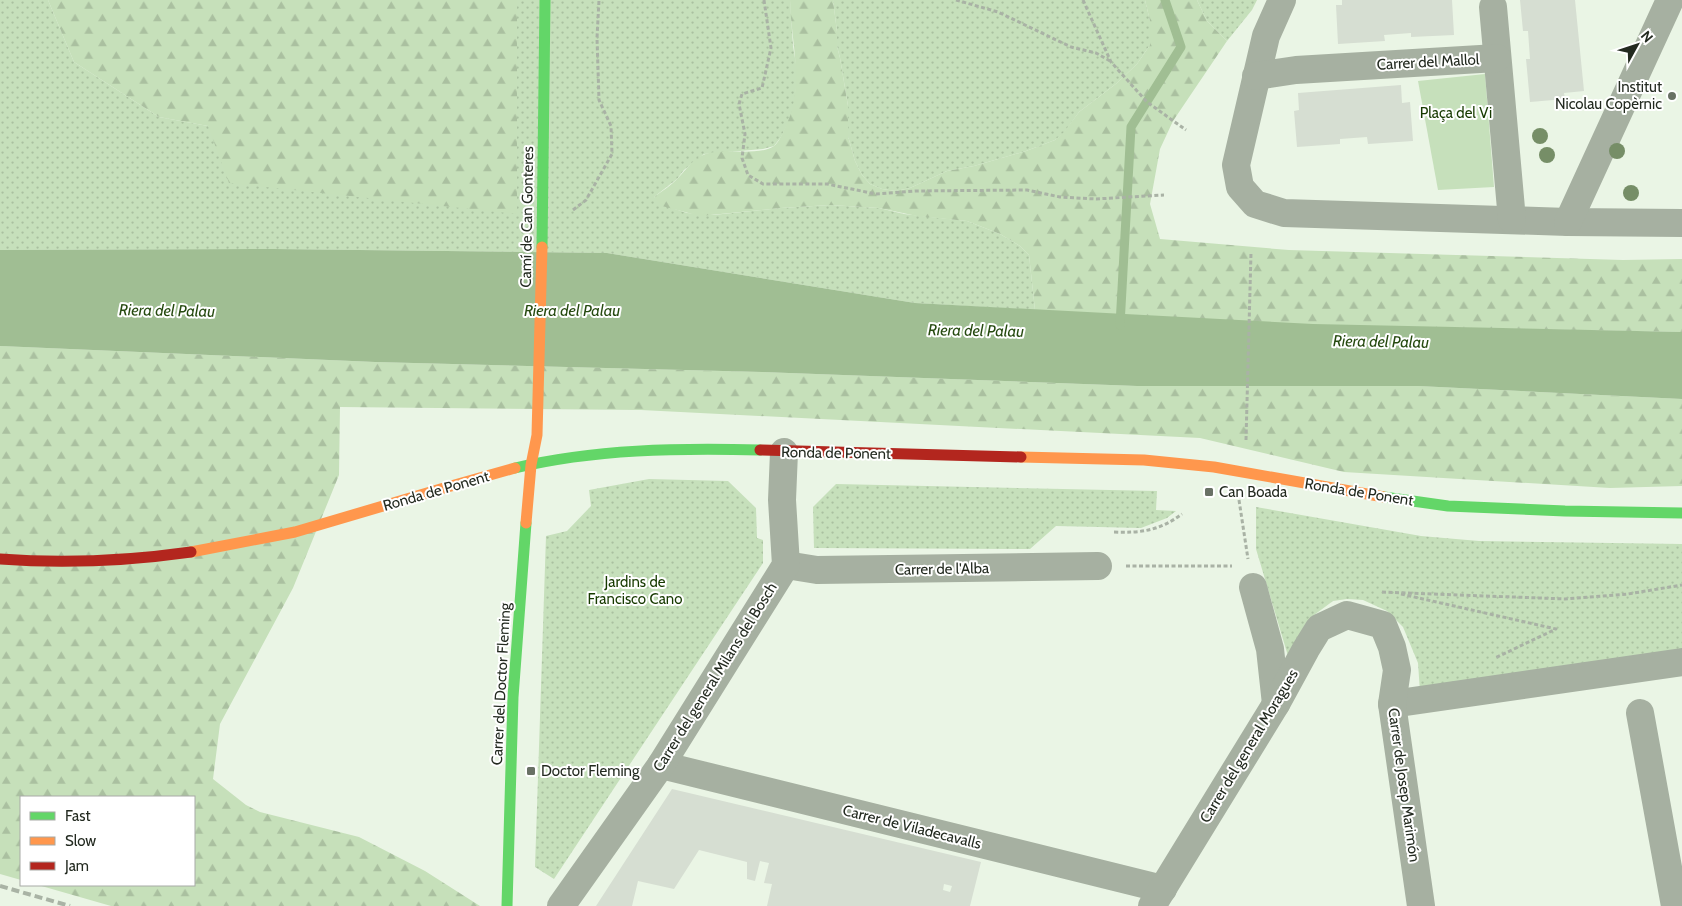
<svg xmlns="http://www.w3.org/2000/svg" width="1682" height="906" font-family="Cabin,sans-serif">
<style>
.grass{fill:url(#grass-dots)}
.forest{fill:url(#forest-firs)}
.park{fill:#c6e0bb}
.water{fill:#a0be93}
.lines{fill:none;stroke-linecap:round;stroke-linejoin:round}
.stream{stroke:#a0be93;stroke-width:9}
.building{fill:#d6ded2;fill-rule:evenodd}
.path{stroke:#a9b2a5;stroke-width:3;stroke-dasharray:4 2.5;stroke-linecap:butt}
.street{stroke:#a6b0a1;stroke-width:28}
.fast{stroke:#63d668;stroke-width:11}
.slow{stroke:#ff974d;stroke-width:11}
.jam{stroke:#b3261e;stroke-width:11}
.rail{stroke:#a9b3a5;stroke-width:4;stroke-dasharray:8 4;stroke-linecap:butt}
.tree{fill:#768e67}
.poi-dot{fill:#697165;stroke:#fff;stroke-width:2}
.labels{text-anchor:middle;stroke-width:4;stroke-linejoin:round;paint-order:stroke}
.street-label{font-size:15px;fill:#232a20;stroke:#fff}
.poi-label{font-size:15px;fill:#232a20;stroke:#fff;text-anchor:start}
.park-label{font-size:15px;fill:#173a00;stroke:#fff}
.water-label{font-size:16px;font-style:italic;fill:#264a10;stroke:#fff}
</style>
<defs>
<pattern id="grass-dots" width="8" height="8" patternUnits="userSpaceOnUse" patternTransform="scale(1.25)"><rect width="8" height="8" fill="#c6e0bb"/><path d="M2 2h.1M6 6h.1" fill="none" stroke="#aac0a0" stroke-width="1.8" stroke-linecap="round"/></pattern>
<pattern id="forest-firs" width="22" height="20" patternUnits="userSpaceOnUse" patternTransform="scale(1.25)"><rect width="22" height="20" fill="#c6e0ba"/><path d="M5 1l3.5 6h-7zM16 11l3.5 6h-7z" fill="#aac0a0"/></pattern>
</defs>
<rect width="100%" height="100%" fill="#eaf5e5"/>
<!-- grass -->
<g class="grass">
<path d="M0 0H48L74 62 159 117 208 126 517 213V0H790L793 46 797 70 795 105 792 115 781 137 774 146 763 149 704 154 684 170 677 179 654 197 675 209 687 213 713 215 781 208 830 205 879 208 904 214 967 221 1000 234 1020 246 1029 255 1035 310 915 303 607 253 274 249 0 250Z"/>
<path d="M833 0H1145L1150 21V45L1137 64 1117 83 1079 112 1064 133 1055 140 1026 151 974 166 947 171 910 188 896 191 882 189 870 184 862 175 855 161 848 136V106L840 58 837 46V32Z"/>
<path d="M1197 0H1257L1252 10 1227 41 1207 21Z"/>
<path d="M649 479 728 481 756 508 757 538 763 540V563L554 879 535 867 546 536 567 531 591 506 589 490Z"/>
<path d="M836 484 1157 491 1156 510 1176 511 1167 518 1141 528 1056 526 1030 549 814 548 813 507Z"/>
<path d="M1256 507 1421 536 1479 541 1682 544V655L1420 692 1418 663 1403 627 1387 611 1363 600 1347 599 1333 601 1310 618 1288 656 1256 549Z"/>
</g>
<!-- forest -->
<g class="forest">
<path d="M48 0H517V214L229 183 208 126 159 117 74 62Z"/>
<path d="M790 0H833L837 32V46L840 58 848 106V136L855 161 862 175 870 184 882 189 896 191 910 188 947 171 974 166 1026 151 1055 140 1064 132 1079 112 1117 83 1137 64 1150 45V21L1145 0H1197L1207 21 1227 41 1173 121 1160 149 1150 204 1160 239 1289 250 1623 260 1682 259V332L1313 325 1035 310 1029 255 1020 246 1000 234 967 221 917 216 879 208 830 205 781 208 700 216 662 206 654 197C662 191 672 185 678 178 686 170 692 160 703 155 721 147 758 157 774 146 778 143 782 135 784 130 806 88 791 45 790 0Z"/>
<path d="M0 346 375 362 762 372 1137 386H1418L1682 399V486L1610 488 1344 472 1200 438 641 410 340 407 339 475 293 588 220 724 213 779 246 805 260 812 359 837 425 871 480 906H111L38 885H194V797H21V880L0 874Z"/>
</g>
<!-- park -->
<path class="park" d="M1485 74 1494 187 1438 190 1418 81Z"/>
<!-- water -->
<path class="water" d="M274 249 607 253 915 303 1313 324 1682 332V399L1418 386H1137L762 372 375 362 0 346V250Z"/>
<g class="lines">
<!-- stream -->
<path class="stream" d="M1120 325 1131 127 1181 47 1165 0"/>
</g>
<!-- building -->
<g class="building">
<path d="M1342 0H1452L1454 35 1411 37V33L1384 35 1385 41 1338 44 1336 5H1342Z"/>
<path d="M1520 0H1575L1584 91 1564 93 1565 99 1530 102 1526 59H1530L1528 31H1523Z"/>
<path d="M1401 85 1402 103 1410 102 1413 141 1368 144 1367 137 1340 139V144L1297 147 1294 111 1299 110 1298 93Z"/>
<path d="M672 789 981 862 970 906H767L772 884 764 883 769 863 760 861 755 881 747 879V862L699 850 674 889 638 881 632 906H596ZM944 884 952 886 950 892 943 890Z"/>
</g>
<g class="lines">
<!-- path -->
<g class="path">
<path d="M764 0 771 48 762 88 742 94 739 104 745 134 742 158 748 175 763 184H827L876 194 915 191 1027 190 1060 197 1096 199 1164 195"/>
<path d="M956 0 998 12 1071 47 1096 53 1110 61"/>
<path d="M1083 0 1111 62 1147 102 1186 130"/>
<path d="M573 210 586 200 612 154 611 126 599 100 597 38 599 0"/>
<path d="M1246 440 1251 252"/>
<path d="M1239 500 1248 559"/>
<path d="M1114 532C1141 533 1159 531 1182 514"/>
<path d="M1126 566H1232"/>
<path d="M1382 592 1565 599 1628 594 1682 585"/>
<path d="M1401 594 1556 629 1495 658"/>
</g>
<!-- street -->
<g class="street">
<path d="M1282 0 1266 36 1236 165 1240 187 1255 204 1284 213 1568 222 1682 223"/>
<path d="M1493 7 1512 220"/>
<path d="M1256 76 1296 70 1497 58"/>
<path d="M1568 222 1670 0"/>
<path d="M786 565 817 570 1098 566"/>
<path d="M1253 587 1270 649 1276 704"/>
<path d="M1392 704 1682 662"/>
<path d="M1640 713 1675 906"/>
<path d="M661 765 1163 889"/>
<path d="M561 906 661 765 786 565 782 500 784 452"/>
<path d="M1152 906 1276 704 1306 649 1319 628 1347 615 1383 625 1392 647 1397 670 1392 704 1421 906"/>
</g>
<!-- fast -->
<g class="fast">
<path d="M542 247 545 0"/>
<path d="M515 468C595 449 678 448 760 450"/>
<path d="M1384 497 1448 506 1565 511 1682 513"/>
<path d="M507 906 513 697 526 523"/>
</g>
<!-- slow -->
<g class="slow">
<path d="M1021 457 1144 460 1214 467 1384 497"/>
<path d="M526 523 531 465 537 435 542 247"/>
<path d="M191 552 295 532 444 488 515 468"/>
</g>
<!-- jam -->
<g class="jam">
<path d="M760 450 1021 457"/>
<path d="M0 559C64 564 127 561 191 552"/>
</g>
<!-- rail -->
<path class="rail" d="M0 886 70 906"/>
</g>
<!-- trees -->
<g class="tree">
<circle cx="1540" cy="136" r="8"/>
<circle cx="1617" cy="151" r="8"/>
<circle cx="1547" cy="155" r="8"/>
<circle cx="1631" cy="193" r="8"/>
</g>
<!-- markers -->
<g class="poi-dot">
<circle cx="1672" cy="96" r="5"/>
<rect x="1204" y="487" width="10" height="10" rx="2.5"/>
<rect x="526" y="766" width="10" height="10" rx="2.5"/>
</g>
<g class="labels">
<!-- street labels -->
<g class="street-label">
<text transform="translate(1428 62) rotate(-3)" y="5">Carrer del Mallol</text>
<text transform="translate(527 217) rotate(-89)" y="5">Camí de Can Gonteres</text>
<text transform="translate(836 453) rotate(1)" y="5">Ronda de Ponent</text>
<text transform="translate(436 491) rotate(-16)" y="5">Ronda de Ponent</text>
<text transform="translate(1359 492) rotate(9)" y="5">Ronda de Ponent</text>
<text transform="translate(942 569) rotate(-1)" y="5">Carrer de l'Alba</text>
<text transform="translate(715 677) rotate(-58)" y="5">Carrer del general Milans del Bosch</text>
<text transform="translate(501 684) rotate(-87)" y="5">Carrer del Doctor Fleming</text>
<text transform="translate(1249 746) rotate(-59)" y="5">Carrer del general Moragues</text>
<text transform="translate(1404 785) rotate(82)" y="5">Carrer de Josep Marimón</text>
<text transform="translate(912 827) rotate(14)" y="5">Carrer de Viladecavalls</text>
</g>
<!-- poi labels -->
<g class="poi-label">
<text x="1662" y="92" text-anchor="end">Institut<tspan x="1662" dy="17">Nicolau Copèrnic</tspan></text>
<text x="1219" y="497">Can Boada</text>
<text x="541" y="776">Doctor Fleming</text>
</g>
<!-- park labels -->
<g class="park-label">
<text x="1456" y="118">Plaça del Vi</text>
<text x="635" y="587">Jardins de<tspan x="635" dy="17">Francisco Cano</tspan></text>
</g>
<!-- water labels -->
<g class="water-label">
<text transform="translate(167 310) rotate(1)" y="6">Riera del Palau</text>
<text x="572" y="316">Riera del Palau</text>
<text transform="translate(976 330) rotate(1)" y="6">Riera del Palau</text>
<text transform="translate(1381 341) rotate(1)" y="6">Riera del Palau</text>
</g>
</g>
<!-- legend -->
<rect x="20" y="796" width="175" height="90" fill="#ffffff" stroke="#a7aaa6"/>
<rect x="30" y="812" width="25" height="8" fill="#63d668" stroke="#a7aaa6"/>
<text x="65" y="821" font-size="15" fill="#232a20">Fast</text>
<rect x="30" y="837" width="25" height="8" fill="#ff974d" stroke="#a7aaa6"/>
<text x="65" y="846" font-size="15" fill="#232a20">Slow</text>
<rect x="30" y="862" width="25" height="8" fill="#b3261e" stroke="#a7aaa6"/>
<text x="65" y="871" font-size="15" fill="#232a20">Jam</text>
<!-- north arrow -->
<g transform="translate(1637 45) rotate(50)" stroke="#ffffff" stroke-width="4" paint-order="stroke">
<path d="M0-4L9 19L0 12L-9 19Z" fill="#232a20"/>
<text y="-8" font-size="14" font-weight="bold" text-anchor="middle" fill="#232a20">N</text>
</g>
</svg>
